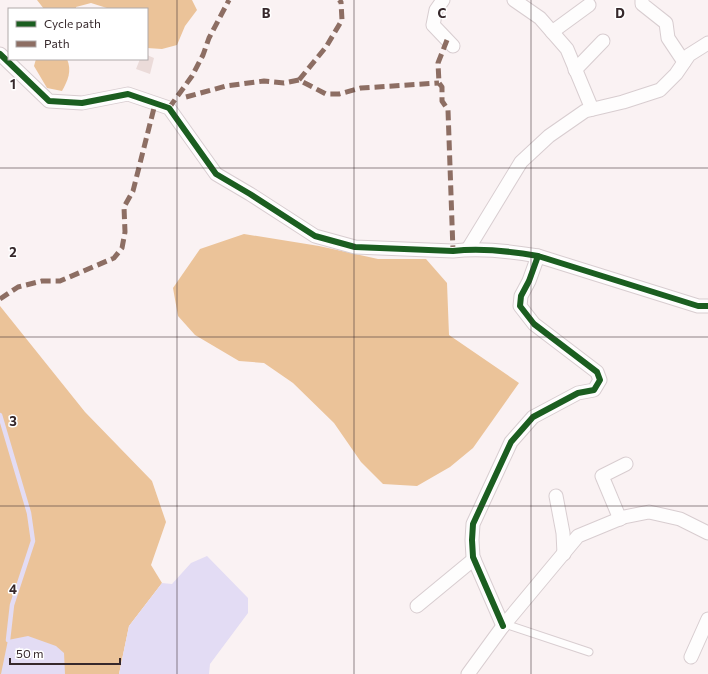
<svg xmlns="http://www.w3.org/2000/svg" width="708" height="674" font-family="Commissioner,sans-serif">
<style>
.forest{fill:#ebc399}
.water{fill:#e3dcf4}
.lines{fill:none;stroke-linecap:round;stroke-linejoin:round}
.stream{stroke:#e3dcf4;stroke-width:4.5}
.building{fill:#ebdbd9}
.lane-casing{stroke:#d8cdd0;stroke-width:9}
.street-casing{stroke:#d8cdd0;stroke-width:15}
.lane{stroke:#fefdfd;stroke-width:7}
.street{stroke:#fefdfd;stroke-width:13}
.quiet{stroke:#8d6e63;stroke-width:5;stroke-dasharray:10 5;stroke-linecap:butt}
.cycleway-casing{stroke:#fff;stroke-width:8}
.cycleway{stroke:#1b5e20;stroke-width:6}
.grid{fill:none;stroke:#36282b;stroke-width:1;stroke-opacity:0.55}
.grid-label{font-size:13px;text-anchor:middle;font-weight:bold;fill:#36282b;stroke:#fff;stroke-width:3;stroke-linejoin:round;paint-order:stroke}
</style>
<rect width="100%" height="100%" fill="#faf2f3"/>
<!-- forest -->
<g class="forest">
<path d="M37 0H192L197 10 185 26 177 45 162 49 147 48V9H110L91 3 76 7V9H44Z"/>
<path d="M36 59H67C72 71 68 80 62 91L47 88 34 66Z"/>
<path d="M244 234 319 246 378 259H426L447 283 449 335 519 383 473 448 450 467 417 486 383 484 361 462 334 423 293 383 264 363 239 361 195 335 178 316 173 288 200 249Z"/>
<path d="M0 306 85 412 152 481 166 522 151 565 162 583 129 626 119 674H0Z"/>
</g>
<!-- water -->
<g class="water">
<path d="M207 556 248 598V613L210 664 209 674H119L129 626 162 583 172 584 191 563Z"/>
<path d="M28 636 56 646 64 653 65 674H1L8 640Z"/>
</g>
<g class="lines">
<!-- stream -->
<path class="stream" d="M0 415 29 513 33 541 12 605 8 640"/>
</g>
<!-- building -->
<path class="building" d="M147 55 154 58 150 74 136 69 140 59H147Z"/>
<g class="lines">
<!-- lane casing -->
<g class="lane-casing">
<path id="lane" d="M505 624 589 652"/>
</g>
<!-- street casing -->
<g class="street-casing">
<g id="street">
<path d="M443 0 436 10 433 25 453 46"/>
<path d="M514 0 540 18 567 49 592 109"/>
<path d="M642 0V4L666 23 668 38 684 62"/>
<path d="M552 32 589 5"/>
<path d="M0 54 49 101 82 103 128 94 169 108 216 174 250 194 315 236 355 247 453 251C481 248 510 251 538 256L698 306H708"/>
<path d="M575 70 603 41"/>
<path d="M468 249 521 162 549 136 585 111 623 102 660 90 676 74 689 55 708 43"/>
<path d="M556 496 563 533 564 554"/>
<path d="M620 519 602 476 626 464"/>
<path d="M417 606 474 559"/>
<path d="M503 626 473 557 472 540 473 524 511 442 533 417 578 393 594 390 600 380 597 372 534 324 520 306 521 296 529 281 538 256"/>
<path d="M691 657 708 619"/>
<path d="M468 674 503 626 578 536 624 517 649 512 680 519 708 533"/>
</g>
</g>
<!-- lane -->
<use href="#lane" class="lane"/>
<!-- street -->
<use href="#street" class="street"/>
<!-- quiet -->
<g class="quiet">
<path d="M447 40 438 63 439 83 442 87V101L448 110 453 251"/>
<path d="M299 80 326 47 342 20 341 2 339 0"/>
<path d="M186 97 226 86 264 81 284 83 299 80 326 94H339L361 88 439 83"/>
<path d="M169 108 192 76 203 55 209 38 229 0"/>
<path d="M0 299 18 287 42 281H60L114 258 122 248 125 232 124 207 133 191 155 104"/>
</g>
<!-- cycleway casing -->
<g class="cycleway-casing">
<g id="cycleway">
<path d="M0 54 49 101 82 103 128 94 169 108 216 174 250 194 315 236 355 247 453 251C481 248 510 251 538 256L698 306H708"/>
<path d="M503 626 473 557 472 540 473 524 511 442 533 417 578 393 594 390 600 380 597 372 534 324 520 306 521 296 529 281 538 256"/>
</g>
</g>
<!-- cycleway -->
<use href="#cycleway" class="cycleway"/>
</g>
<!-- grid -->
<path class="grid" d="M177 0V674M354 0V674M531 0V674M0 168H708M0 337H708M0 506H708"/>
<g class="grid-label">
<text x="266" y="18">B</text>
<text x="442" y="18">C</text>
<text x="620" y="18">D</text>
<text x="13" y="89">1</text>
<text x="13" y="257">2</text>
<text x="13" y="426">3</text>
<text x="13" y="594">4</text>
</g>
<!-- legend -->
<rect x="8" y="8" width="140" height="52" fill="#ffffff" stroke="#afa9aa"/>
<rect x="16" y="21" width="20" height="6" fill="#1b5e20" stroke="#afa9aa"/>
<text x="44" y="28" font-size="12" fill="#36282b">Cycle path</text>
<rect x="16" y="41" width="20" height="6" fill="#8d6e63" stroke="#afa9aa"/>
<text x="44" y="48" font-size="12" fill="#36282b">Path</text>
<!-- scale -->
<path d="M10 658v6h110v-6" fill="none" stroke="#36282b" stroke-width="2"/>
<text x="16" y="658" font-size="12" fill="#36282b" stroke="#ffffff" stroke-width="3" paint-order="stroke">50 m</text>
</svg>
